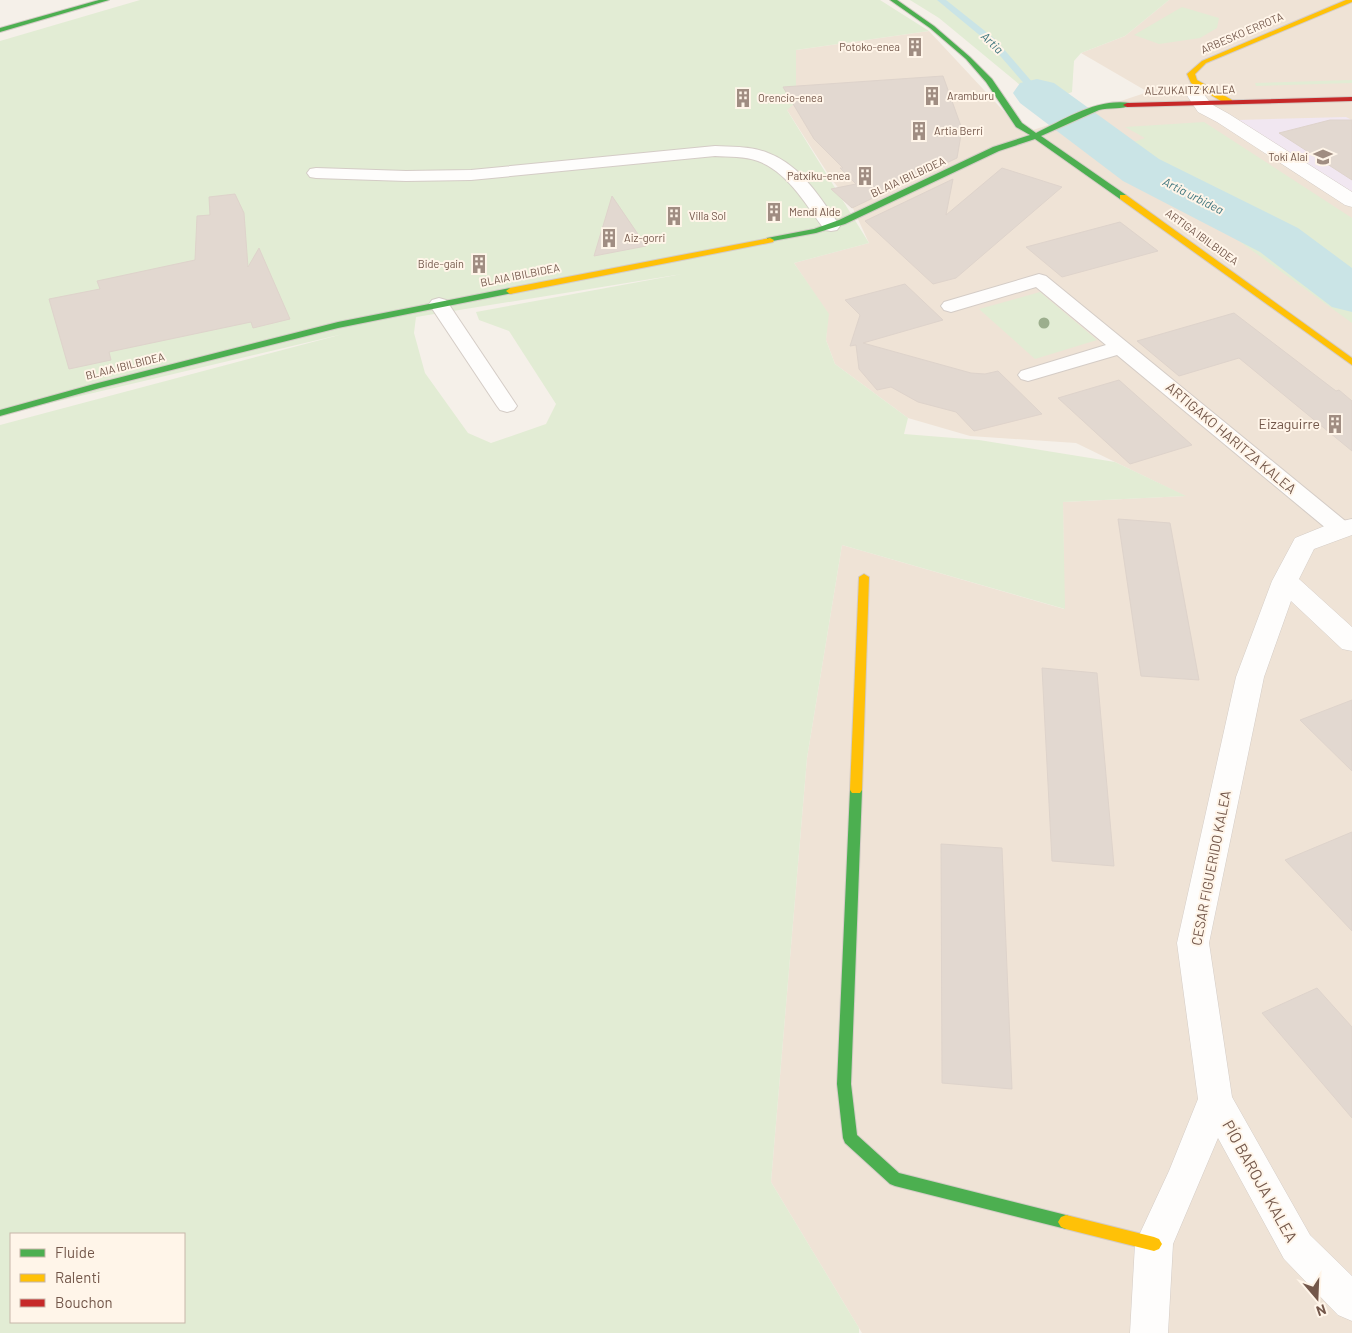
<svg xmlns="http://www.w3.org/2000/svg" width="1352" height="1333" font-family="Barlow,sans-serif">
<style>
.residential{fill:#efe3d6}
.education{fill:#f1e7f1}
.green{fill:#e2ecd4;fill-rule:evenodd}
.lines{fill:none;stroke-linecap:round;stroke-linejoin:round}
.stream{fill:#cae4e6;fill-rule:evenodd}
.river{fill:#cae4e6;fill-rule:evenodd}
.building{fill:#e2d8d0;stroke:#ded3cb}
.lane-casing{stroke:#d4ccc6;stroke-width:2}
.street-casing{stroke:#d4ccc6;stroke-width:1}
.fast-casing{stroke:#d4ccc6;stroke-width:2}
.slow-casing{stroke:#d4ccc6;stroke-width:2}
.jam-casing{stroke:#d4ccc6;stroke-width:2}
.lane{fill:#fefdfc;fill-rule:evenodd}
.street{fill:#fefdfc;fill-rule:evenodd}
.fast{fill:#4caf50;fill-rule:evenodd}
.slow{fill:#ffc107;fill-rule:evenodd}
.jam{fill:#c62828;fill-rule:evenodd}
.tree{fill:#9cae8d}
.labels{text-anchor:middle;stroke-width:4;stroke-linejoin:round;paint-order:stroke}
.far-street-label{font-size:11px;fill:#73574a;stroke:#fff5e9}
.far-poi-label{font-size:11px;fill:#73574a;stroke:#fff5e9;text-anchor:start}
.far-water-label{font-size:12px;font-style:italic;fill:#41777f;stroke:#fff5e9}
.poi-label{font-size:14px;fill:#73574a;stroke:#fff5e9;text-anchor:end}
.street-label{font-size:14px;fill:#73574a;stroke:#fff5e9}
.near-street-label{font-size:16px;fill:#73574a;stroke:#fff5e9}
</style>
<rect width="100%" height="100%" fill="#f5f0e9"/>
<!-- residential -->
<path class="residential" d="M1169 0H1352V1333H862L771 1182 807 758 842 545 1064 609 1063 502 1185 496 1076 443 970 436 908 418 835 364 826 340 828 314 794 263 869 243 850 202 832 180 787 110 796 71V50L929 31 1024 133 1148 92 1081 53 1125 36Z"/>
<!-- education -->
<path class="education" d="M1346 117 1352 120V194L1237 120Z"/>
<!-- green -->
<g class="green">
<path d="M140 0H880L929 31 796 50V102L787 110 869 243 794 263 829 314 826 340 835 364 908 418 904 434 979 440 1115 462 1186 496 1063 502 1065 609 842 545 807 758 771 1182 859 1328V1333H0V425L343 334 0 415V41ZM682 274 476 312 479 320 509 331 556 404 546 424 491 443 468 433 425 373 414 333 416 317ZM11 1234H184V1322H11Z"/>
<path d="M910 0H1169L1125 36 1081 53 1074 61 1072 92 1043 104 939 18Z"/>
<path d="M1182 7 1219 18 1217 28 1200 38 1159 44 1134 35Z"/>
<path d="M1352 80V83L1256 86 1255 83Z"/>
<path d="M1204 122 1352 218V323L1221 228 1109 151 1145 138 1125 127Z"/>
<path d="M1040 292 1097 340 1035 359 979 309Z"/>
</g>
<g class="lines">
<!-- stream -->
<path class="stream" d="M937 0H946L995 39 1040 91V95H1034L989 43Z"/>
<!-- river -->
<path class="river" d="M1037 79 1054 83 1159 159 1298 228 1352 268V312L1332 307 1260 252 1123 181 1020 103 1013 93 1020 83Z"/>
</g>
<!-- building -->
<g class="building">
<path d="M943 76 962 129 957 158 852 208 831 189 856 184 840 168H843L814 139 783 87Z"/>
<path d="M1330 120H1352V180L1279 133Z"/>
<path d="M1002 168 1062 187 956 278 933 284 865 221 953 179 946 215Z"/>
<path d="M235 194 244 213 248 267 259 248 290 319 253 328 251 322 109 352 111 360 69 369 49 299 100 289 97 281 195 260 197 216 210 215 209 197Z"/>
<path d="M612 196 646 246 594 256Z"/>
<path d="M1120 222 1158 251 1062 277 1026 247Z"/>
<path d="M905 284 943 320 863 343 971 373 985 374 998 371 1042 414 974 431 956 412 918 402 891 387 877 390 859 369 856 345 850 346 860 315 845 300Z"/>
<path d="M1234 313 1336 391 1339 390 1352 401V451L1239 358 1179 376 1137 341Z"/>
<path d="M1119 380 1192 445 1130 464 1058 398Z"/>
<path d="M1118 519 1170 523 1199 680 1141 676Z"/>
<path d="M1042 668 1097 673 1114 866 1052 861Z"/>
<path d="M1352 700V771L1300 720Z"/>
<path d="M1352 832V931L1285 860Z"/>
<path d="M941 844 1002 848 1012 1089 942 1083Z"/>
<path d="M1317 988 1352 1027V1118L1262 1013Z"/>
</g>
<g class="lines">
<!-- lane casing -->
<g class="lane-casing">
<g id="lane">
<path d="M715 146C732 147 752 146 768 153 801 165 821 199 840 226L837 230 831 231 825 230C806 205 788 172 758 161 745 156 729 157 715 156L471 180 406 181 316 178 310 177 307 173 310 169 316 168 406 171 471 170Z"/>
<path d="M1039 274 1046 276 1349 524 1352 528 1349 534 1341 536 1333 534 1117 355 1035 379 1028 381 1021 379 1018 375 1021 371 1106 345 1036 287 951 312 944 310 941 306 944 302Z"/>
<path d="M439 298 446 300 517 406 514 410 507 412 500 410 497 406 429 304 432 300Z"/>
</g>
</g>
<!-- street casing -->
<g class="street-casing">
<g id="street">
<path d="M1195 89 1201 90 1211 104 1229 114 1352 192V207L1345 205 1217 122 1198 112 1186 94 1189 90Z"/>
<path d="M1352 519V535L1314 549 1299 579 1352 627V651L1342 649 1291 601 1264 677 1209 943 1232 1097 1310 1235 1352 1276V1321L1338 1315 1284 1259 1218 1138 1173 1244 1168 1333H1130L1135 1244 1169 1171 1198 1099 1177 943 1236 677 1272 581 1295 538 1332 523Z"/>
</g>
</g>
<!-- fast casing -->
<g class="fast-casing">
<g id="fast">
<path d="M99 0H109L0 32V28Z"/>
<path d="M890 0H897L934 26 970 57 992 79 1022 123 1036 133C1065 119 1097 98 1130 103L1131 105C1122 110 1109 107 1099 110L1041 136 1126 195V199H1120L1035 139 999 151 845 224 816 233 767 242V238L814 229 839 220 993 147 1030 135 1016 127 986 82 966 59 930 28Z"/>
<path d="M510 288 513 289V293L338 328 100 388 0 416V410L94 384 338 322Z"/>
<path d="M856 785 860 787 862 790 851 1084 857 1135 899 1173 1066 1215 1071 1217 1074 1222 1071 1227 1066 1229 895 1186 890 1184 845 1143 843 1138 837 1084 850 790 852 787Z"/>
</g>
</g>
<!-- slow casing -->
<g class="slow-casing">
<g id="slow">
<path d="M1346 0H1352V2L1206 63 1195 74 1197 80 1232 100V104H1226L1191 83 1187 74 1202 61Z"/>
<path d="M1120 195H1126L1352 358V365L1120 199Z"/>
<path d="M770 238 774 240 773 242 510 294 506 291 510 288Z"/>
<path d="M864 574 869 577 862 790 860 793H852L850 790 859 577Z"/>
<path d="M1066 1215 1154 1237 1159 1239 1162 1244 1159 1249 1154 1251 1066 1229 1061 1227 1058 1222 1061 1217Z"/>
</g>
</g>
<!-- jam casing -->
<g class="jam-casing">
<path id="jam" d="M1352 97V101L1127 107 1123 105 1127 103Z"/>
</g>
<!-- lane -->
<use href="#lane" class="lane"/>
<!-- street -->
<use href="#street" class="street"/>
<!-- fast -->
<use href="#fast" class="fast"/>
<!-- slow -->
<use href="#slow" class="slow"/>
<!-- jam -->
<use href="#jam" class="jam"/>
</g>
<!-- trees -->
<circle class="tree" cx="1044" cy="323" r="5.5"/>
<!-- icons -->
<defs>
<g id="building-bare" transform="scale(1.5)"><path d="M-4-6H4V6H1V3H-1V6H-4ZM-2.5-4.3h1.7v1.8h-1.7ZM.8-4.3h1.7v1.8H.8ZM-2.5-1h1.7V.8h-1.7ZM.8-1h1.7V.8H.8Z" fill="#a08d82" stroke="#fff5e9" stroke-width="2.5" paint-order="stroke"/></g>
<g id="school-bare" transform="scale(1.5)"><path d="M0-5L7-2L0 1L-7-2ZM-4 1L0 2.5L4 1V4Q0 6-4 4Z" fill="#a08d82" stroke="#fff5e9" stroke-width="2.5" paint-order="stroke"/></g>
</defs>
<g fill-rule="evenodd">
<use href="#building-bare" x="915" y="47"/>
<use href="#building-bare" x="932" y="96"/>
<use href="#building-bare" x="743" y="98"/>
<use href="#building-bare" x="919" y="131"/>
<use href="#school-bare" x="1323" y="157"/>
<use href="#building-bare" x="865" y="176"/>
<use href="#building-bare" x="774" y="212"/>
<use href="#building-bare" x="674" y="216"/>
<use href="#building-bare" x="609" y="238"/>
<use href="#building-bare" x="479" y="264"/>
<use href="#building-bare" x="1335" y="424"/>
</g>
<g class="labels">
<!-- far-street labels -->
<g class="far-street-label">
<text transform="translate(1242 33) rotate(-23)" y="4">ARBESKO ERROTA</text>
<text transform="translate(1190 90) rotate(-1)" y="4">ALZUKAITZ KALEA</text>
<text transform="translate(908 177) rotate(-25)" y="4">BLAIA IBILBIDEA</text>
<text transform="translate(1202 237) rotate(36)" y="4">ARTIGA IBILBIDEA</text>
<text transform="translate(520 275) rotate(-11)" y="4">BLAIA IBILBIDEA</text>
<text transform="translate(125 366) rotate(-14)" y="4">BLAIA IBILBIDEA</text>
</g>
<!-- far-poi labels -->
<g class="far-poi-label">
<text x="900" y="51" text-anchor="end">Potoko-enea</text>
<text x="947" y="100">Aramburu</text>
<text x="758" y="102">Orencio-enea</text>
<text x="934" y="135">Artia Berri</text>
<text x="1308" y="161" text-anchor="end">Toki Alai</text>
<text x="850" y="180" text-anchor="end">Patxiku-enea</text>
<text x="789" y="216">Mendi Alde</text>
<text x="689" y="220">Villa Sol</text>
<text x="624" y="242">Aiz-gorri</text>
<text x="464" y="268" text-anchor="end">Bide-gain</text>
</g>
<!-- far-water labels -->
<g class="far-water-label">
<text transform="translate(992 43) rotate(44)" y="4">Artia</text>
<text transform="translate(1193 196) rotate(27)" y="4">Artia urbidea</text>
</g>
<!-- poi labels -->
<g class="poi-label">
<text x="1320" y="429">Eizaguirre</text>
</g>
<!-- street labels -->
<g class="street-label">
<text transform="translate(1231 438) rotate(40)" y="5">ARTIGAKO HARITZA KALEA</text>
<text transform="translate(1211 868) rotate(-79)" y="5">CESAR FIGUERIDO KALEA</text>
</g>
<!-- near-street labels -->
<g class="near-street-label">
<text transform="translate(1260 1181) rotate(61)" y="6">PÍO BAROJA KALEA</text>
</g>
</g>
<!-- legend -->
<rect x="10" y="1233" width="175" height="90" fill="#fff5e9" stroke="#c7b6a9"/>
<rect x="20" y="1249" width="25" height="8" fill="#4caf50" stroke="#c7b6a9"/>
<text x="55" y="1258" font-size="15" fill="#73574a">Fluide</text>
<rect x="20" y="1274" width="25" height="8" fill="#ffc107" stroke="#c7b6a9"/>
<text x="55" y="1283" font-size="15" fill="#73574a">Ralenti</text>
<rect x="20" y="1299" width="25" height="8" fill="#c62828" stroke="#c7b6a9"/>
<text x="55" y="1308" font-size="15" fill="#73574a">Bouchon</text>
<!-- north arrow -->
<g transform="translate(1317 1298) rotate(161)" stroke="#fff5e9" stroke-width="4" paint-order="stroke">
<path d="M0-4L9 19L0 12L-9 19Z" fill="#73574a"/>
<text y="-8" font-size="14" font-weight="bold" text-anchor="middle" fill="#73574a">N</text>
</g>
</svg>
